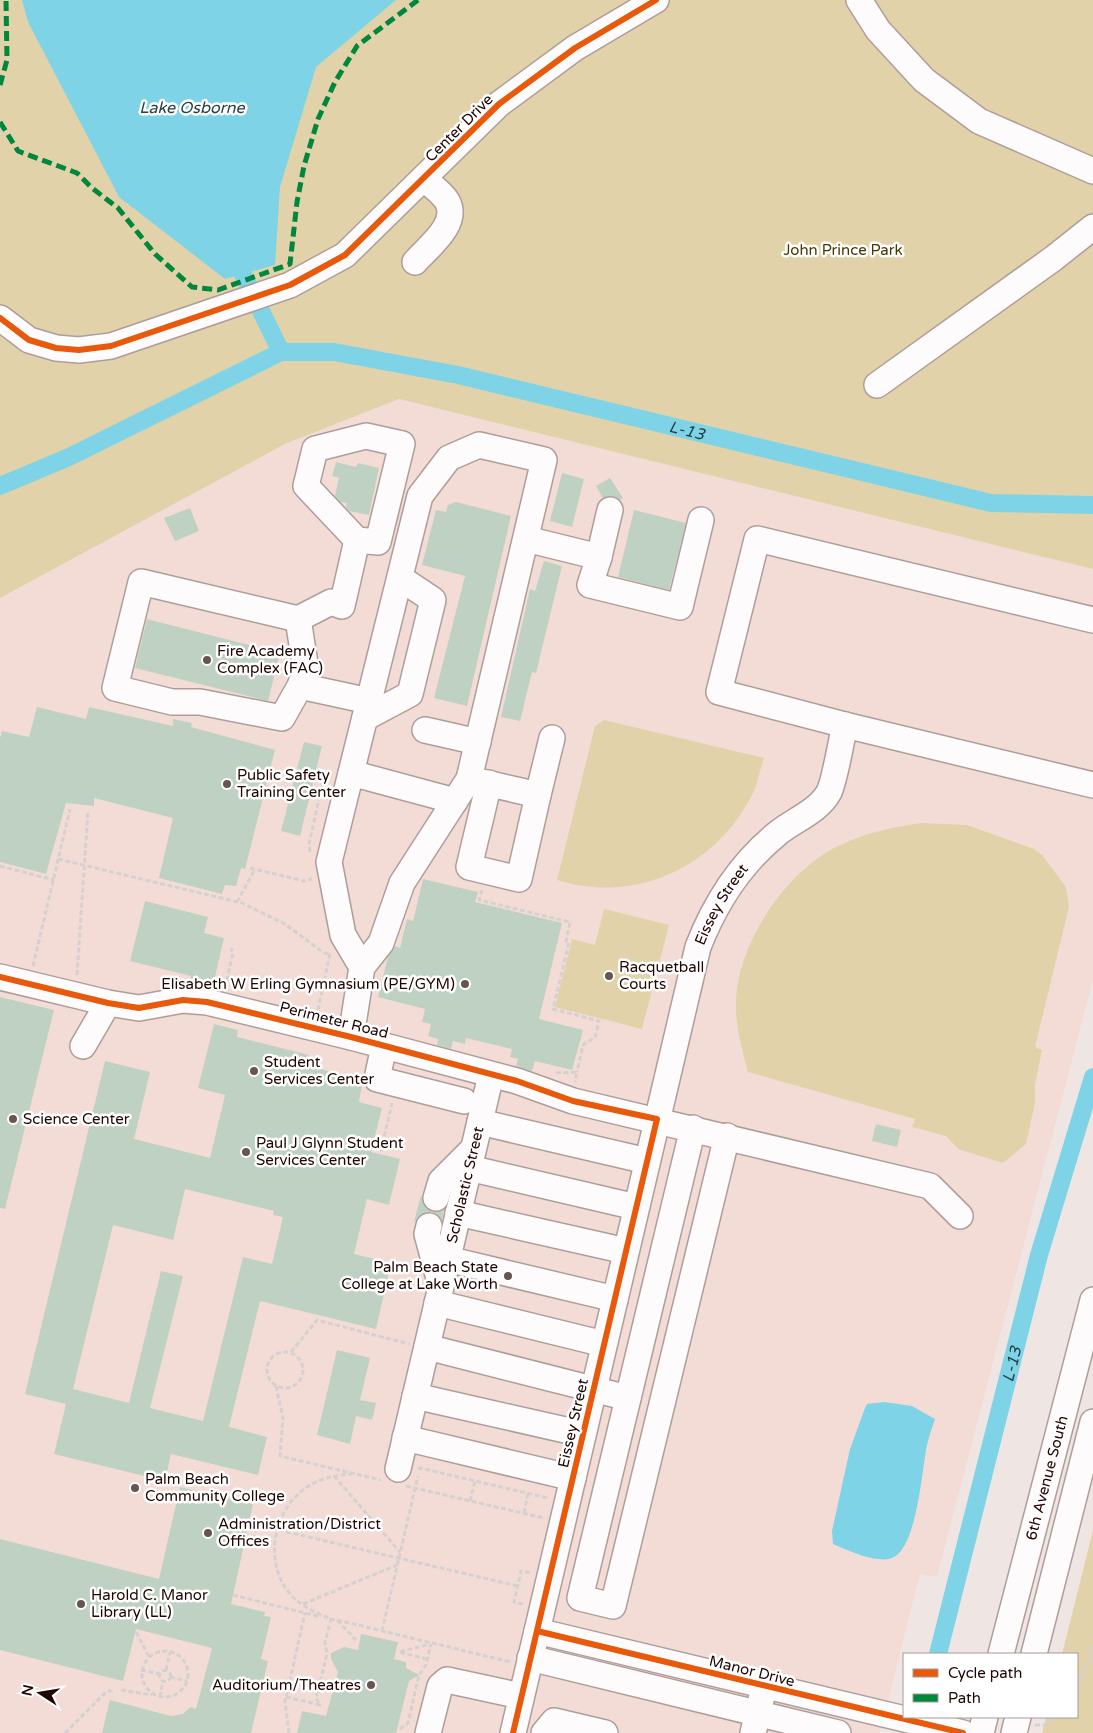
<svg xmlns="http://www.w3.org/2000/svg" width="1093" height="1733" font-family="'Varela Round',sans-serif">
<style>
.built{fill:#f4dcd6}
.green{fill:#e2d2a9}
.water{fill:#7ed4e6}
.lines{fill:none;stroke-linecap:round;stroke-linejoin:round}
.canal{stroke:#7ed4e6;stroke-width:18}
.building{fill:#bfd1c2;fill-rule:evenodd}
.minor-casing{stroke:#af9d99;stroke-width:28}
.path{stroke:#d5d1d0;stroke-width:3;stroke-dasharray:5 2.5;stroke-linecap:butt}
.minor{stroke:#fdfbfb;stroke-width:25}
.quiet{stroke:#00873e;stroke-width:5;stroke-dasharray:10 5;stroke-linecap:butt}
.cycleway-casing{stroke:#fff;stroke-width:9}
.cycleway{stroke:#e8590c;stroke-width:6}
.poi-dot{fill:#685451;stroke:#fff;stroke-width:2}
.labels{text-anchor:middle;stroke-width:5;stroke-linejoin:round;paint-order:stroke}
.street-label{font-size:15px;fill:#1f0502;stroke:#fff}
.park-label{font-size:15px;fill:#453801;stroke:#fff}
.poi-label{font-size:15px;fill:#1f0502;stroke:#fff;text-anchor:start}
.water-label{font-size:16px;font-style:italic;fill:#254047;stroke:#fff}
</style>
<rect width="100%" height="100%" fill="#efe6e4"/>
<!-- built -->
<path class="built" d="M399 399 1093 569V980L937 1577 920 1574 880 1733H0V598L285 444Z"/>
<!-- green -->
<g class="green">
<path d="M0 0H1093V569L399 399 285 444 0 598Z"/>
<path d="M604 720 764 758C760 769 758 781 754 791 718 866 637 905 557 880L595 726Z"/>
<path d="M922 823 967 825 1034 849 1042 855 1066 887 1069 907 1035 1047 1042 1050 1035 1084V1103L1026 1144 1003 1163 958 1149 946 1136 912 1127 915 1119 748 1072C742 1049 735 1025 736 1001 738 943 785 872 838 846 865 833 893 827 922 823Z"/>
<path d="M604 909 669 925 642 1029 555 1007 572 939 595 945Z"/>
<path d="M1093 1530V1733H1042L1046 1717H1077V1654H1062Z"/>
</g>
<!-- water -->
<g class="water">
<path d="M22 0H396L316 67 280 187 275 265 225 279 119 197 28 22Z"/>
<path d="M884 1402 912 1406 935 1419C932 1428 929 1436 927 1445 922 1469 917 1549 892 1558 878 1564 846 1550 833 1544L832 1531 850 1449 865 1408 867 1404Z"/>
</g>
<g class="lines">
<!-- canal -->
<g class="canal">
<path d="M243 274 281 352"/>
<path id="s1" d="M0 486 69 457 281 352H334L458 375 991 503 1093 505"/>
<path id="s2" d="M938 1654 1039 1255 1093 1077"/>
</g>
</g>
<!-- building -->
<g class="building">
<path d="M336 462 356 467 358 463 379 468 369 515 349 511 346 507 347 503 340 502 335 496 339 478 332 476Z"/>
<path d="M562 473 584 479 572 527 550 521Z"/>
<path d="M610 478 623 498 620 500 613 496 603 498 596 486Z"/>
<path d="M456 502 511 516 467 706 434 698 465 576 422 565 436 510 446 512 448 505Z"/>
<path d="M190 508 199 531 175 541 164 518Z"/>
<path d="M634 510 686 523 669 590 618 577Z"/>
<path d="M544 561 562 566 536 673 532 672 520 721 501 717 530 589 535 591Z"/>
<path d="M147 619 280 653 268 701 135 668Z"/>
<path d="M37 707 86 719 89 707 173 726V719L192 723 191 727 275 750 245 869 241 868 236 886 225 885 222 894 159 878 173 818 94 798V806L66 803 46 874 0 862V738L2 731 29 737Z"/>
<path d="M304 742 322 746 300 836 281 831Z"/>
<path d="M423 879 478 892 475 902 562 923 539 1019 583 1030 572 1070 535 1061 532 1071 516 1066 518 1059 510 1057 512 1049 466 1038 465 1044 453 1041 451 1049 437 1045 438 1039 428 1036 431 1024 422 1022 425 1009 378 997 388 957 395 946 400 948 407 919 413 921Z"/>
<path d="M145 901 208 917 204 933 224 938 213 985 190 979 191 976 130 961Z"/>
<path d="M0 997 54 1010 5 1209 0 1208Z"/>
<path d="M214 1024 238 1030 237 1037 309 1055 307 1066 363 1079 359 1102 382 1108 371 1152 400 1159 389 1205 367 1199 354 1254 391 1263 376 1329 260 1301 229 1427 267 1437 258 1475 171 1454 165 1481 54 1454 66 1404 25 1394 105 1061 150 1072 134 1139 210 1158 225 1095 198 1088ZM185 1189 274 1211 273 1215 283 1217 272 1264 243 1257 203 1421 150 1408 183 1276 161 1271 129 1403 73 1389 113 1225 173 1240Z"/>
<path d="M876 1124 901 1130 897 1147 872 1141Z"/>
<path d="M421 1195 426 1208 432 1212 444 1209 442 1220 433 1212H426L414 1222Z"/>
<path d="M337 1350 370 1358 360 1400 376 1403 372 1420 356 1416 350 1444 317 1435Z"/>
<path d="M180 1487 253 1504 231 1604 265 1612 264 1616 271 1617 261 1659 268 1661 251 1733H102L110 1700 171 1716 183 1714 190 1707 196 1709 212 1648 136 1629 123 1681 0 1650V1539L159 1579Z"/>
<path d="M361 1634 398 1642 394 1659 406 1662V1668L419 1675 409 1681 396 1733H297L302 1711 326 1716 338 1672 331 1659V1653L344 1647 358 1650Z"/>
</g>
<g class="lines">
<!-- minor casing -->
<g class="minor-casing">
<g id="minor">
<path d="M859 0 878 30 924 80 979 121 1093 171"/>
<path d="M415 262C428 247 460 224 447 201 442 193 431 185 424 179"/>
<path d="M0 318 29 340 56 348 79 350 111 346 290 285 345 255 499 104 575 48 656 0"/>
<path d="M877 385 1054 258 1093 227"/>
<path d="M526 539 599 557 610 510"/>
<path d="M599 557 590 585 680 607 701 520"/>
<path d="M298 619 331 602 342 606 357 540 306 486 315 449 366 436 402 444 378 542 357 540"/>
<path d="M1093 620 757 539 719 692 845 725 1093 785"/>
<path d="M300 686 306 670 298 619 141 582 115 688 172 702H200L282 718 300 686 369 701"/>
<path d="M365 718 410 694 433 600 400 578"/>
<path d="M425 730 478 742"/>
<path d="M351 773 420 496 449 458 479 445 544 460 469 779"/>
<path d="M489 783 469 867 519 879 538 795"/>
<path d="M362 967 343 935 329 862 351 773 455 801"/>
<path d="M0 977 108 1003 139 1008 183 1000 207 1002 351 1037 517 1081 573 1101 930 1186 960 1216"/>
<path d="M351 1037 362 967 381 943 402 883 469 779 538 795 552 738"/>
<path d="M83 1046 108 1003"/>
<path d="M384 1046 377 1079 464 1101"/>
<path d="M480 1122 647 1161"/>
<path d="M693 1128 580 1598 613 1606 727 1136"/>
<path d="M469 1168 636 1207"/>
<path d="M436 1198 441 1181 473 1149"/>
<path d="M458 1213 626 1251"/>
<path d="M429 1226 427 1234 440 1282"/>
<path d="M447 1259 615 1299"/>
<path d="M437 1303 604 1344"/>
<path d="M427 1347 628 1398"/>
<path d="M415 1396 583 1434"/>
<path d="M405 1438 573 1478"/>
<path id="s3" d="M398 1469 491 1075"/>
<path d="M537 1631 963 1733"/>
<path id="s4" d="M1001 1654 1093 1300"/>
<path d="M1034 1654 1093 1422"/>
<path d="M530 1658 838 1733"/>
<path d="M428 1733 440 1686 447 1680 521 1696"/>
<path id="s5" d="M513 1733 698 947C715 903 742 862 778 833 794 820 819 811 829 792 835 780 841 741 845 725"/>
<path d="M544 1733 554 1721 605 1733"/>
<path d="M753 1733 762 1696"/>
<path d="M981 1733 985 1717"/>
<path d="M1014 1733 1018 1717"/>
</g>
</g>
<!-- path -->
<g class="path">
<path d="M0 131 4 129"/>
<path d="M310 852 309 844 325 772"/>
<path d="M58 859 242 903 285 924 324 953 331 954"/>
<path d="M0 866 54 880"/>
<path d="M250 868 304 881 312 879"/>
<path d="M482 890 479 900 570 922 566 941 569 942 553 1009 599 1021 595 1037 583 1045 577 1072"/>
<path d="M237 902 255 869"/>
<path d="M33 966 70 809"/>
<path d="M77 975 88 811"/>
<path d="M225 988 233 953 231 948"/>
<path d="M318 1010 330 953"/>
<path d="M556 1073 577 1072 575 1082"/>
<path d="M381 1151 392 1103"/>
<circle cx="285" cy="1370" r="18"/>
<path d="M291 1352 317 1320 409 1344"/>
<path d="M276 1386 283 1418 280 1456 381 1480"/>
<path d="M419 1470 420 1468 548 1498"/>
<path d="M334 1476 400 1552"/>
<path d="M406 1486 544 1518"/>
<path d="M470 1501 475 1481"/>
<path d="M524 1513 528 1493"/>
<path d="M252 1547 257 1525 518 1586"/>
<path d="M233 1595 321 1617"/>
<path d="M303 1604 397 1565"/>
<path d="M523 1604 514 1602 521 1571 531 1573"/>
<path d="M330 1619 337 1620 356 1640"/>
<path d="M337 1620 511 1662"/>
<path d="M382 1631 418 1476"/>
<path d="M136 1632 149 1657"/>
<circle cx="165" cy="1674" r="23"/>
<path d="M427 1659 399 1652 430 1644"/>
<path d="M141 1670 160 1674"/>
<path d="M166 1670 170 1652"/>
<circle cx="165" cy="1676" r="5.5"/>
<path d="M170 1677 187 1681"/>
<path d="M1077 1687 1090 1660V1647L1093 1646"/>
<path d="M121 1690 152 1695"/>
<path d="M160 1697 163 1681"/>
<path d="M286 1697 320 1705 316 1698 327 1654 325 1642 331 1619C317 1613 302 1607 291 1595 261 1561 274 1503 314 1483 326 1477 339 1475 352 1474"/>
<path d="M1035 1725H1044L1057 1717"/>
<path d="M400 1729 408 1723 419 1675 426 1665 431 1644"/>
<path d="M65 1733 107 1691H113"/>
<path d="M289 1733 285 1702 305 1613"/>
</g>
<!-- minor -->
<use href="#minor" class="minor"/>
<!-- quiet -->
<g class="quiet">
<path d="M0 85 7 60 6 0"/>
<path d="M0 122 18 151 77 173 92 188 118 208 155 254 192 287 218 290 290 264 297 202 304 166 318 119 335 82 357 46 418 0"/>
</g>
<!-- cycleway casing -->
<g class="cycleway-casing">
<g id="cycleway">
<path d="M0 318 29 340 56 348 79 350 111 346 290 285 345 255 499 104 575 48 656 0"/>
<path d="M0 977 108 1003 139 1008 183 1000 207 1002 351 1037 517 1081 573 1101 657 1119 513 1733"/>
<path d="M537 1631 963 1733"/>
</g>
</g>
<!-- cycleway -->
<use href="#cycleway" class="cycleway"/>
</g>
<!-- markers -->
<g class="poi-dot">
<circle cx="207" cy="660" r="5"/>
<circle cx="227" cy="784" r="5"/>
<circle cx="609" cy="976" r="5"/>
<circle cx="465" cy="984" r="5"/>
<circle cx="254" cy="1071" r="5"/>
<circle cx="13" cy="1119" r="5"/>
<circle cx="246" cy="1152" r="5"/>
<circle cx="508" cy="1276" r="5"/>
<circle cx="135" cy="1488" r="5"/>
<circle cx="208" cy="1533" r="5"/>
<circle cx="81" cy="1604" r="5"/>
<circle cx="371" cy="1685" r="5"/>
</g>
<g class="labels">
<!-- street labels -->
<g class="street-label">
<text transform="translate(459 128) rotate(-45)" y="5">Center Drive</text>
<text dy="5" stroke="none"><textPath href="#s5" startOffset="856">Eissey Street</textPath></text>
<text transform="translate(334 1020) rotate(14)" y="5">Perimeter Road</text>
<text dy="5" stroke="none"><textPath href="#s3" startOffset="292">Scholastic Street</textPath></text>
<text transform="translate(573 1423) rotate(-77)" y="5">Eissey Street</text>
<text dy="5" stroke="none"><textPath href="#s4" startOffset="182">6th Avenue South</textPath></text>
<text transform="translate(752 1671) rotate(14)" y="5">Manor Drive</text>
</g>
<!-- park labels -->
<g class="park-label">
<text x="843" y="255">John Prince Park</text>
</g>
<!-- poi labels -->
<g class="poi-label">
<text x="217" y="656">Fire Academy<tspan x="217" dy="17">Complex (FAC)</tspan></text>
<text x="237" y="780">Public Safety<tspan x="237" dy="17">Training Center</tspan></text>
<text x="619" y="972">Racquetball<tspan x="619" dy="17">Courts</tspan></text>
<text x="455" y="989" text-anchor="end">Elisabeth W Erling Gymnasium (PE/GYM)</text>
<text x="264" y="1067">Student<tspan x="264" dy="17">Services Center</tspan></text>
<text x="23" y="1124">Science Center</text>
<text x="256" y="1148">Paul J Glynn Student<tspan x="256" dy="17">Services Center</tspan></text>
<text x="498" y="1272" text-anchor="end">Palm Beach State<tspan x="498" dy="17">College at Lake Worth</tspan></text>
<text x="145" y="1484">Palm Beach<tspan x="145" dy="17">Community College</tspan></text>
<text x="218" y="1529">Administration/District<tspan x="218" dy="17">Offices</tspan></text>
<text x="91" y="1600">Harold C. Manor<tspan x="91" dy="17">Library (LL)</tspan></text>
<text x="361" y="1690" text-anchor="end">Auditorium/Theatres</text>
</g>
<!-- water labels -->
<g class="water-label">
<text x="192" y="113">Lake Osborne</text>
<text dy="6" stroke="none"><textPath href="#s1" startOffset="726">L-13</textPath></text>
<text dy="6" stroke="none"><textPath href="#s2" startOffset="299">L-13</textPath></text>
</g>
</g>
<!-- legend -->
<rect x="903" y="1653" width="175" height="65" fill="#ffffff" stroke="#a59b9a"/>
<rect x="913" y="1669" width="25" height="8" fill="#e8590c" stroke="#a59b9a"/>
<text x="948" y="1678" font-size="15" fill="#1f0502">Cycle path</text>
<rect x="913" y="1694" width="25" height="8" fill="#00873e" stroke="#a59b9a"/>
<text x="948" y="1703" font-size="15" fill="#1f0502">Path</text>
<!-- north arrow -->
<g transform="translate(40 1693) rotate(282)" stroke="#ffffff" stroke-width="4" paint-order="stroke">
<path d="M0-4L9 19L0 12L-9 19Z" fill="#1f0502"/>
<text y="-8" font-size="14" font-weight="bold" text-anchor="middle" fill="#1f0502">N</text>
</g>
</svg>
